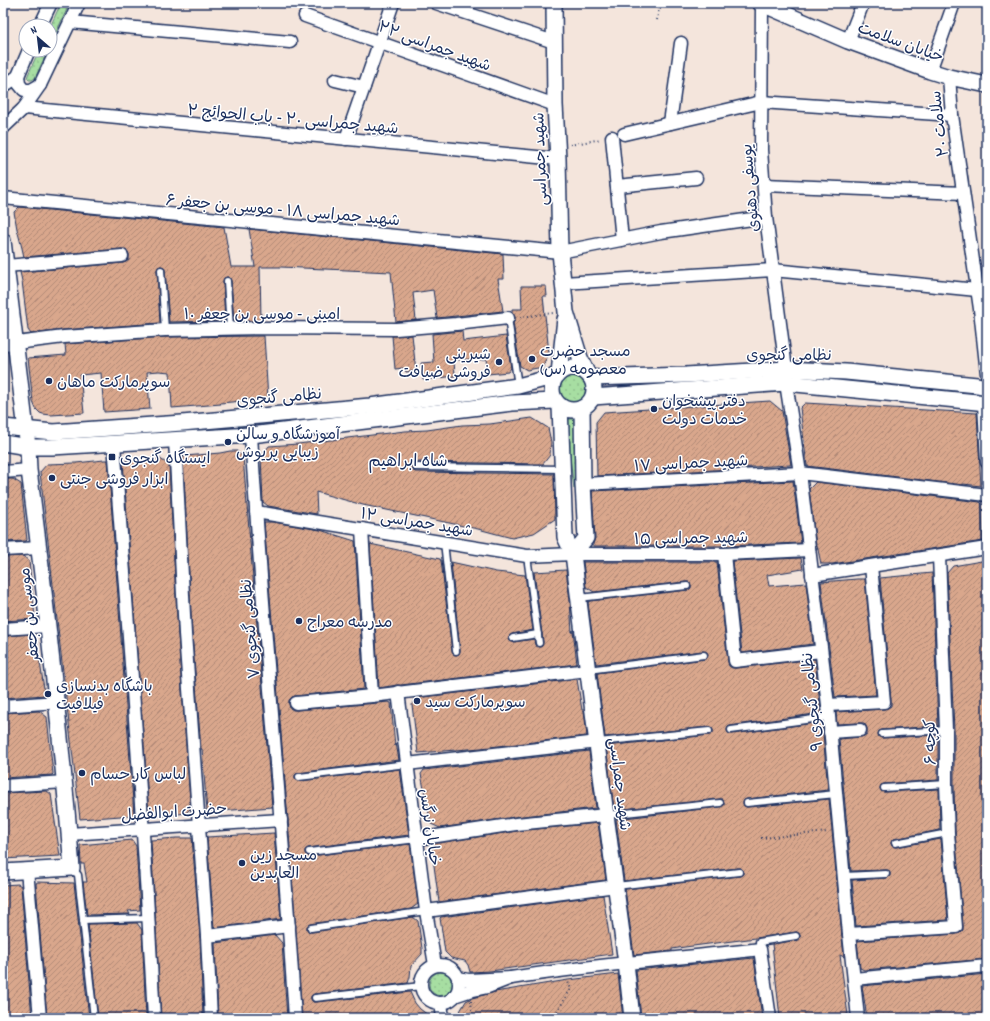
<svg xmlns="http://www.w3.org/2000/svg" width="990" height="1021" font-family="Dekko,'Playpen Sans Arabic',sans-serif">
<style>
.grass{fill:url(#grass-dots);stroke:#618680}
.building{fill:url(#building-hatch);stroke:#1b2f5e}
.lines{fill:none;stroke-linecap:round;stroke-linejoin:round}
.service-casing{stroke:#1b2f5e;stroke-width:9}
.minor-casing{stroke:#1b2f5e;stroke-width:15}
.tertiary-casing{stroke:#1b2f5e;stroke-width:18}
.path{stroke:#1b2f5e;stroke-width:2;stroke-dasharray:1 3;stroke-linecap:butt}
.service{stroke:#fff;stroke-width:6}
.minor{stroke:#fff;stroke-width:12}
.tertiary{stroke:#fff;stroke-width:15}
.poi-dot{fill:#1b2f5e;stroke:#fff;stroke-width:1.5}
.labels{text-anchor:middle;stroke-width:3;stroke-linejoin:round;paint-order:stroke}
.street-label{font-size:16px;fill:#1b2f5e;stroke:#fff}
.poi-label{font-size:16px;fill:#1b2f5e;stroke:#fff;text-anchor:start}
.neighbourhood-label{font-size:17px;fill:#1b2f5e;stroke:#fff}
</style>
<defs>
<pattern id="grass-dots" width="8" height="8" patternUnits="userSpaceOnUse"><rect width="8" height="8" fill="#a7dea2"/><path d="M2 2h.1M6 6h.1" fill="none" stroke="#8fbf8e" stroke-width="1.8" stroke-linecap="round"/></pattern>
<pattern id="building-hatch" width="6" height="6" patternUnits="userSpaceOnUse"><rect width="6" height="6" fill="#d9a78c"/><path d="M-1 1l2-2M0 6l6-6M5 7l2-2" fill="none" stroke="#af8876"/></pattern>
</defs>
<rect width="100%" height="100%" fill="#f4e5dc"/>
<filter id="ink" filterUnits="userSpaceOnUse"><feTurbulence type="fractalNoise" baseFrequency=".025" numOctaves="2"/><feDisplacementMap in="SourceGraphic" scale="8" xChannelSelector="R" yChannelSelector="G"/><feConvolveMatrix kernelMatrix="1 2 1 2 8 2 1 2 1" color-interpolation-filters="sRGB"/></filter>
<g filter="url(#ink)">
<!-- grass -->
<g class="grass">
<path d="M61 3H70L50 45V27Z"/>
<path d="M39 50H48L35 78 32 80H29L27 78 28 75Z"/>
<circle cx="573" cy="389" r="17"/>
<path d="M565 419H577L574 489Z"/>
<circle cx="441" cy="984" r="12"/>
</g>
<!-- building -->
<g class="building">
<path d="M19 207 224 227 231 267H255L249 229 503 254 504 279H498L503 311 437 318 433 290 413 293 416 320 396 322 391 272 281 267H260L261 321H234L231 281 230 278 227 277 224 278 223 281 225 321 169 322 165 270 164 267 161 266 158 267 157 270 160 323 63 330 31 334 28 330 22 281 20 272 123 263 126 262 129 260V255L128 252 126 249H121L24 257 22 248 17 229 14 212Z"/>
<path d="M521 286H546L547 296H543L549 353 543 367 527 370 520 366 513 323 515 321V317L512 312V309H522Z"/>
<path d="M462 331 463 341 506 336 511 368 508 372 488 374 486 359 478 360V359L454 360 455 376 423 380 421 363 434 362 432 334Z"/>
<path d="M412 335 416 371 406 372 404 368 395 369 392 336Z"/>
<path d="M264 336 268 399 243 400V401L220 403 221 404 172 408 170 372 159 371 147 372 150 409 104 412 101 373 80 375 84 413 51 415 43 414 40 413 36 409 33 402 28 358 66 355 65 344 165 337Z"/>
<path d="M770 401 782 411 791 465 735 468V469L597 476 596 422 604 412Z"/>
<path d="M805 403 977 413 981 486 963 484V485L807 466 800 408Z"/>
<path d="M532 418 548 428 551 442 550 455 543 464 416 462 412 464V467L413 471 416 472 554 474 555 519 534 533 512 538 478 529 363 505 316 492 317 514 268 506 263 502 261 456 269 446 298 444 405 431 427 430 462 425 490 424Z"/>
<path d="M230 451H237L243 457 272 807 207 812 202 749H201L192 634 183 457 185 456 220 453Z"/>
<path d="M159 458 169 465 178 634 190 800V809L186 813 164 816 149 815 123 461Z"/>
<path d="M104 460H108L134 815 80 819 40 472 47 464 76 463Z"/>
<path d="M3 479H13L21 484 27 540 26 541 3 542Z"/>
<path d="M793 481 801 543 724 546H593V544L595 538 592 491Z"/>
<path d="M816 482 980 502 982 504 983 541 832 564H821L817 545 816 546 809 489Z"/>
<path d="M264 522H273L320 530 355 541 364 689 295 696 292 697 289 700V704L290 708 293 710H297L389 702 391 703 395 746 396 743 399 760 298 773 295 775V779L300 781 400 769 409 835 308 848 305 850V853L307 856H310L410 844 418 904 411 909 310 924 307 926V929L309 932H312L413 917 418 921 422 948V954L411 966 410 977 408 983 314 994 311 996V999L313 1002H316L410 992 415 1003 420 1009 432 1018H302L288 820Z"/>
<path d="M370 544 440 559V560H441L452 651 453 654 456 655 459 654 460 651 451 562 496 572 525 575 533 630 512 634 509 636V639L510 641 513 642 534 639 535 645 539 647 542 646 543 642 534 572 566 570 570 600 572 633 573 630 577 664 401 685H397L379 688Z"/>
<path d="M23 556 29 561 35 617V619L3 621V557Z"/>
<path d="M801 558 803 569 767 575 769 586 806 583 813 644 742 653 732 561Z"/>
<path d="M987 560V959L864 970 860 968 857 941 956 934 960 933 963 930V926L955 833 954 784V730L947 573 953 566Z"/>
<path d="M583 562H717L728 662 729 666 732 668H736L815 659 821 713 730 726 728 727 727 730 728 733 732 734 822 722 828 790 747 799 744 800 743 803 744 806 747 807 829 799 844 957 840 955 842 971 848 1015 828 1018H780L772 944 799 940 800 937V935L797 932 756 938 685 947 672 949V951L634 955 625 889 740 876 743 874V871L741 868H738L624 881 616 819 720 807 724 805V802L722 799H720L614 810 606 746 709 735 713 733V730L711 727H709L605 737 597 673 705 659 707 658 708 655 707 652 703 651 596 664 588 603 589 601 688 590 691 588V585L689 582H686L594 592 586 587Z"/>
<path d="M932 573 938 726 882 730 879 731 878 734 879 737 882 738 938 735V780L884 784 881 785 880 788 881 791 884 792 939 789 940 830 894 839 892 840 891 843 892 846 896 847 941 839 948 920 856 926 852 880 887 878 890 876V873L888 870H886L851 871 839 739 861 737 864 736 867 734V729L866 726 864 723H860L837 724 836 712 884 709 888 708 891 706V701L880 578Z"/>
<path d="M857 579H865L876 695 835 697 821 582Z"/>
<path d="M33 634 36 636 45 695 3 698V636Z"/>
<path d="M577 679 582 710H584L587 736 481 748 418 753 412 705 415 698Z"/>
<path d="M39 711 47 717 53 774 52 775 3 778V713Z"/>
<path d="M589 751 596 808 515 817 440 828 431 824 421 774 424 770Z"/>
<path d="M47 791 51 794 60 856 3 859V793Z"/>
<path d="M598 823 606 880 439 902 431 844 517 831Z"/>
<path d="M274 833 281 919 214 928 207 837Z"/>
<path d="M176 838H192L200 936 203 1018H161L151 840Z"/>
<path d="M132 840 136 846 140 910 128 911 130 914 87 915 83 882H87L84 864H81L80 845Z"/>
<path d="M37 882 74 883 89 1018H47L36 884Z"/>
<path d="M18 884 21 886 32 1018H3V885Z"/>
<path d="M603 895 612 954 490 971 470 972 468 965 465 961 451 958 445 952 440 918 441 917Z"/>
<path d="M137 923 142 930 146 1018H98L88 924Z"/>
<path d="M275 935 282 943 287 1018H218L215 943Z"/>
<path d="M754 958 762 1018H641L636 970Z"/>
<path d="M618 974 623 1018H456L466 1001 472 998 495 992 568 980Z"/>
<path d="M987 974V1018H867L862 986Z"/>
</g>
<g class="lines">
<!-- service casing -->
<g class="service-casing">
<g id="service">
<path d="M161 270 165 330"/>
<path d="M227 281 230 329"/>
<path d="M508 318 518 386"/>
<path d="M416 467 562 469"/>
<path d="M444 542 456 651"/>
<path d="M527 556 539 643"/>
<path d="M579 598 687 586"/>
<path d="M513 638 538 634"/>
<path d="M588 670 704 655"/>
<path d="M731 730 828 717"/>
<path d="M882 734 946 730"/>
<path d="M598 742 709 731"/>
<path d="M299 777 407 764"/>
<path d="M884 788 946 784"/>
<path d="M747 803 836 794"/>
<path d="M606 815 720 803"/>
<path d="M895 843 948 833"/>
<path d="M309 852 417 839"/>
<path d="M72 868 78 875 94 1018"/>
<path d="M844 876 886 874"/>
<path d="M616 886 739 872"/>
<path d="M83 920 149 918"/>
<path d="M311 928 426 911"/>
<path d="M760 949 759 942 796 936"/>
<path d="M315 998 421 986"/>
</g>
</g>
<!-- minor casing -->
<g class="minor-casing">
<g id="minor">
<path d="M436 3 554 42"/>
<path d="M762 3 761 150 766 217 786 369"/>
<path d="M305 16 555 105"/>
<path d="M70 22 290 42"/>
<path d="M40 26 51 3"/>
<path d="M848 41 863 3"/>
<path d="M930 71 954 3"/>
<path d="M18 76 19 84 24 90H31L40 85"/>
<path d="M949 77 952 115 980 309 987 374"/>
<path d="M335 80 364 87"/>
<path d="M3 87 18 76 29 50"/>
<path d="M24 108 558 159"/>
<path d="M670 123 681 43"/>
<path d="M3 128 24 108 40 85 79 3"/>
<path d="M624 134 761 102 952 115"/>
<path d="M612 137 622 240"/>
<path d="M346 139 393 3"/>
<path d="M764 185 963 193"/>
<path d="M617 186 696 178"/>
<path d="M3 198 560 252 661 232 766 217"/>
<path d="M6 266 122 256"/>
<path d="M563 283 773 270 977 290"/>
<path d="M3 344 24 342 64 337 165 330 267 328 396 329 456 324 508 318"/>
<path d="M786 383 800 473 828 705 849 934 858 1018"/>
<path d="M984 403 987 462"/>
<path d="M251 435C263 629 283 823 295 1018"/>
<path d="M175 440 185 634 207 936 211 1018"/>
<path d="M114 444C129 635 144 826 154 1018"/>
<path d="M3 472 29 470"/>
<path d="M583 484 800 473 987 495"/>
<path d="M256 512 527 556 573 554H724L809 550"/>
<path d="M362 529 372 696"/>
<path d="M3 550 39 548"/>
<path d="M724 554 735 661 821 651"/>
<path d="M812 575 987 548"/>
<path d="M3 629 47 626"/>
<path d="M398 692 426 911 435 965"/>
<path d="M296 703 372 696 588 670"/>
<path d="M828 705 884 702 871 566"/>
<path d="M3 706 57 702"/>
<path d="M830 732 860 730"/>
<path d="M407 764 598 742"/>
<path d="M3 786 65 782"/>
<path d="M69 834C140 829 211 825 281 820"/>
<path d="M417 839 516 824 606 815"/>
<path d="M27 870 40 1018"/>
<path d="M426 911 616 886"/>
<path d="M849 934 956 927 948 833 946 784V730L939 556"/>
<path d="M207 936 289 926"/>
<circle cx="440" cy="984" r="19"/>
<path d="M511 978C594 964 677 959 760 949L770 1018"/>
<path d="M854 979 987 966"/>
<path d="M454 996 469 991 488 987 511 978 468 980 458 978"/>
<path d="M441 1003 443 1018"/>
</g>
</g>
<!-- tertiary casing -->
<g class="tertiary-casing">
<g id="tertiary">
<path d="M554 3 555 105 558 159 560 252 566 312 580 358 587 373"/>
<path d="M760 3 848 41 930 71 949 77 987 85"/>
<path d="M3 241 28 447 29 470C46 602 61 735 72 868L3 872"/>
<circle cx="573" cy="389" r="21"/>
<path d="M559 373 565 319"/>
<path d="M591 378 686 375 786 369 846 372 977 385 987 387"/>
<path d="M593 397 786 383 987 403"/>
<path d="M560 406 565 537 573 554 606 815 626 963 632 1018"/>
<path d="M3 427 53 432 182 423 370 406 518 386 556 376"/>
<path d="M3 443 28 447H52L251 435 512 403 555 401"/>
<path d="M573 554 586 538 583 484 582 408"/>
</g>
</g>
<!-- path -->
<g class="path">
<path d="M657 20 660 3"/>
<path d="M570 145 601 139"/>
<path d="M520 317 553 313"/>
<path d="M761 838 828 832"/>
<path d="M471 1001 473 1018"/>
<path d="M553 1018 571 989 568 982"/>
</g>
<!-- service -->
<use href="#service" class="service"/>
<!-- minor -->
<use href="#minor" class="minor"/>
<!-- tertiary -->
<use href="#tertiary" class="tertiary"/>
</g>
</g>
<!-- markers -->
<g class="poi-dot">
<circle cx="532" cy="359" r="4"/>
<circle cx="499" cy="362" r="4"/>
<circle cx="49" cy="381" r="4"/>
<circle cx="654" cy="409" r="4"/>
<circle cx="228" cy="442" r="4"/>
<rect x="108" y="453" width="8" height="8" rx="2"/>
<circle cx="52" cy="478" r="4"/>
<circle cx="299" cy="621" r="4"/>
<circle cx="48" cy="694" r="4"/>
<circle cx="417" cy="701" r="4"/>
<circle cx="82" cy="773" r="4"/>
<circle cx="242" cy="863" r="4"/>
</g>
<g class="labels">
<!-- street labels -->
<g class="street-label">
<text transform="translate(901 41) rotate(20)" y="6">خیابان سلامت</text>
<text transform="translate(435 45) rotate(20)" y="6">شهید جمراسی ۲۲</text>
<text transform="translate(293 118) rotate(5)" y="6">شهید جمراسی ۲۰ - باب الحوائج ۲</text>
<text transform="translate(938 124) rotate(-97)" y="6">سلامت ۲۰</text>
<text transform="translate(539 159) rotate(-92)" y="6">شهید جمراسی</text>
<text transform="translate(749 188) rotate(-95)" y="6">یوسفی دهنوی</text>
<text transform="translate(283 209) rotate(5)" y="6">شهید جمراسی ۱۸ - موسی بن جعفر ۶</text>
<text x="262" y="319">امینی - موسی بن جعفر ۱۰</text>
<text x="789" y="360">نظامی گنجوی</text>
<text transform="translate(279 396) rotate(-5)" y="6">نظامی گنجوی</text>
<text transform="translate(691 462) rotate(-3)" y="6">شهید جمراسی ۱۷</text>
<text transform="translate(417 521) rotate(9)" y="6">شهید جمراسی ۱۲</text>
<text transform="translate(691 537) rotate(-1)" y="6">شهید جمراسی ۱۵</text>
<text transform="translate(28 615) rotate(-96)" y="6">موسی بن جعفر</text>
<text transform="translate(249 629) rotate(-95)" y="6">نظامی گنجوی ۷</text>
<text transform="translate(811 702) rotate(-96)" y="6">نظامی گنجوی ۹</text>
<text transform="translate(929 742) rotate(-91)" y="6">کوچه ۶</text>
<text transform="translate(621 784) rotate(83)" y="6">شهید جمراسی</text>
<text transform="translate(174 811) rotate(-4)" y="6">حضرت ابوالفضل</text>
<text transform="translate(431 827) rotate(82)" y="6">خیابان نرگس</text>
</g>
<!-- poi labels -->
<g class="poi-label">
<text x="540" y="356">مسجد حضرت<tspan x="540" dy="18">معصومه (س)</tspan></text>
<text x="491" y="359" text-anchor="end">شیرینی<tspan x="491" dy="18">فروشی ضیافت</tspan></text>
<text x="57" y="387">سوپرمارکت ماهان</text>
<text x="662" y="406">دفتر پیشخوان<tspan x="662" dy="18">خدمات دولت</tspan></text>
<text x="236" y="439">آموزشگاه و سالن<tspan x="236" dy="18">زیبایی پریوش</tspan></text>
<text x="120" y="463">ایستگاه گنجوی</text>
<text x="60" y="484">ابزار فروشی جنتی</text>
<text x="307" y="627">مدرسه معراج</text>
<text x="56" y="691">باشگاه بدنسازی<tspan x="56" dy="18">فیلافیت</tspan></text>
<text x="425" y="707">سوپرمارکت سید</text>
<text x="90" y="779">لباس کار حسام</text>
<text x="250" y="860">مسجد زین<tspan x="250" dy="18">العابدین</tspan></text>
</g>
<!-- neighbourhood labels -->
<g class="neighbourhood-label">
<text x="408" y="466">شاه ابراهیم</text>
</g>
</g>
<!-- margin -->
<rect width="990" height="1021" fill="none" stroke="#fff" stroke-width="16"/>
<rect x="8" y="8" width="974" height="1005" fill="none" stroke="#1b2f5e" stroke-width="1.5" filter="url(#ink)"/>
<!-- north arrow -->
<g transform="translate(38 38) rotate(332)"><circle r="19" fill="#ffffff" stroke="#a4acbf"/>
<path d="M0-3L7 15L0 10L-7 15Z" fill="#1b2f5e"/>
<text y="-6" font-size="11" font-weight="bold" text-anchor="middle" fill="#1b2f5e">N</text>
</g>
</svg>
